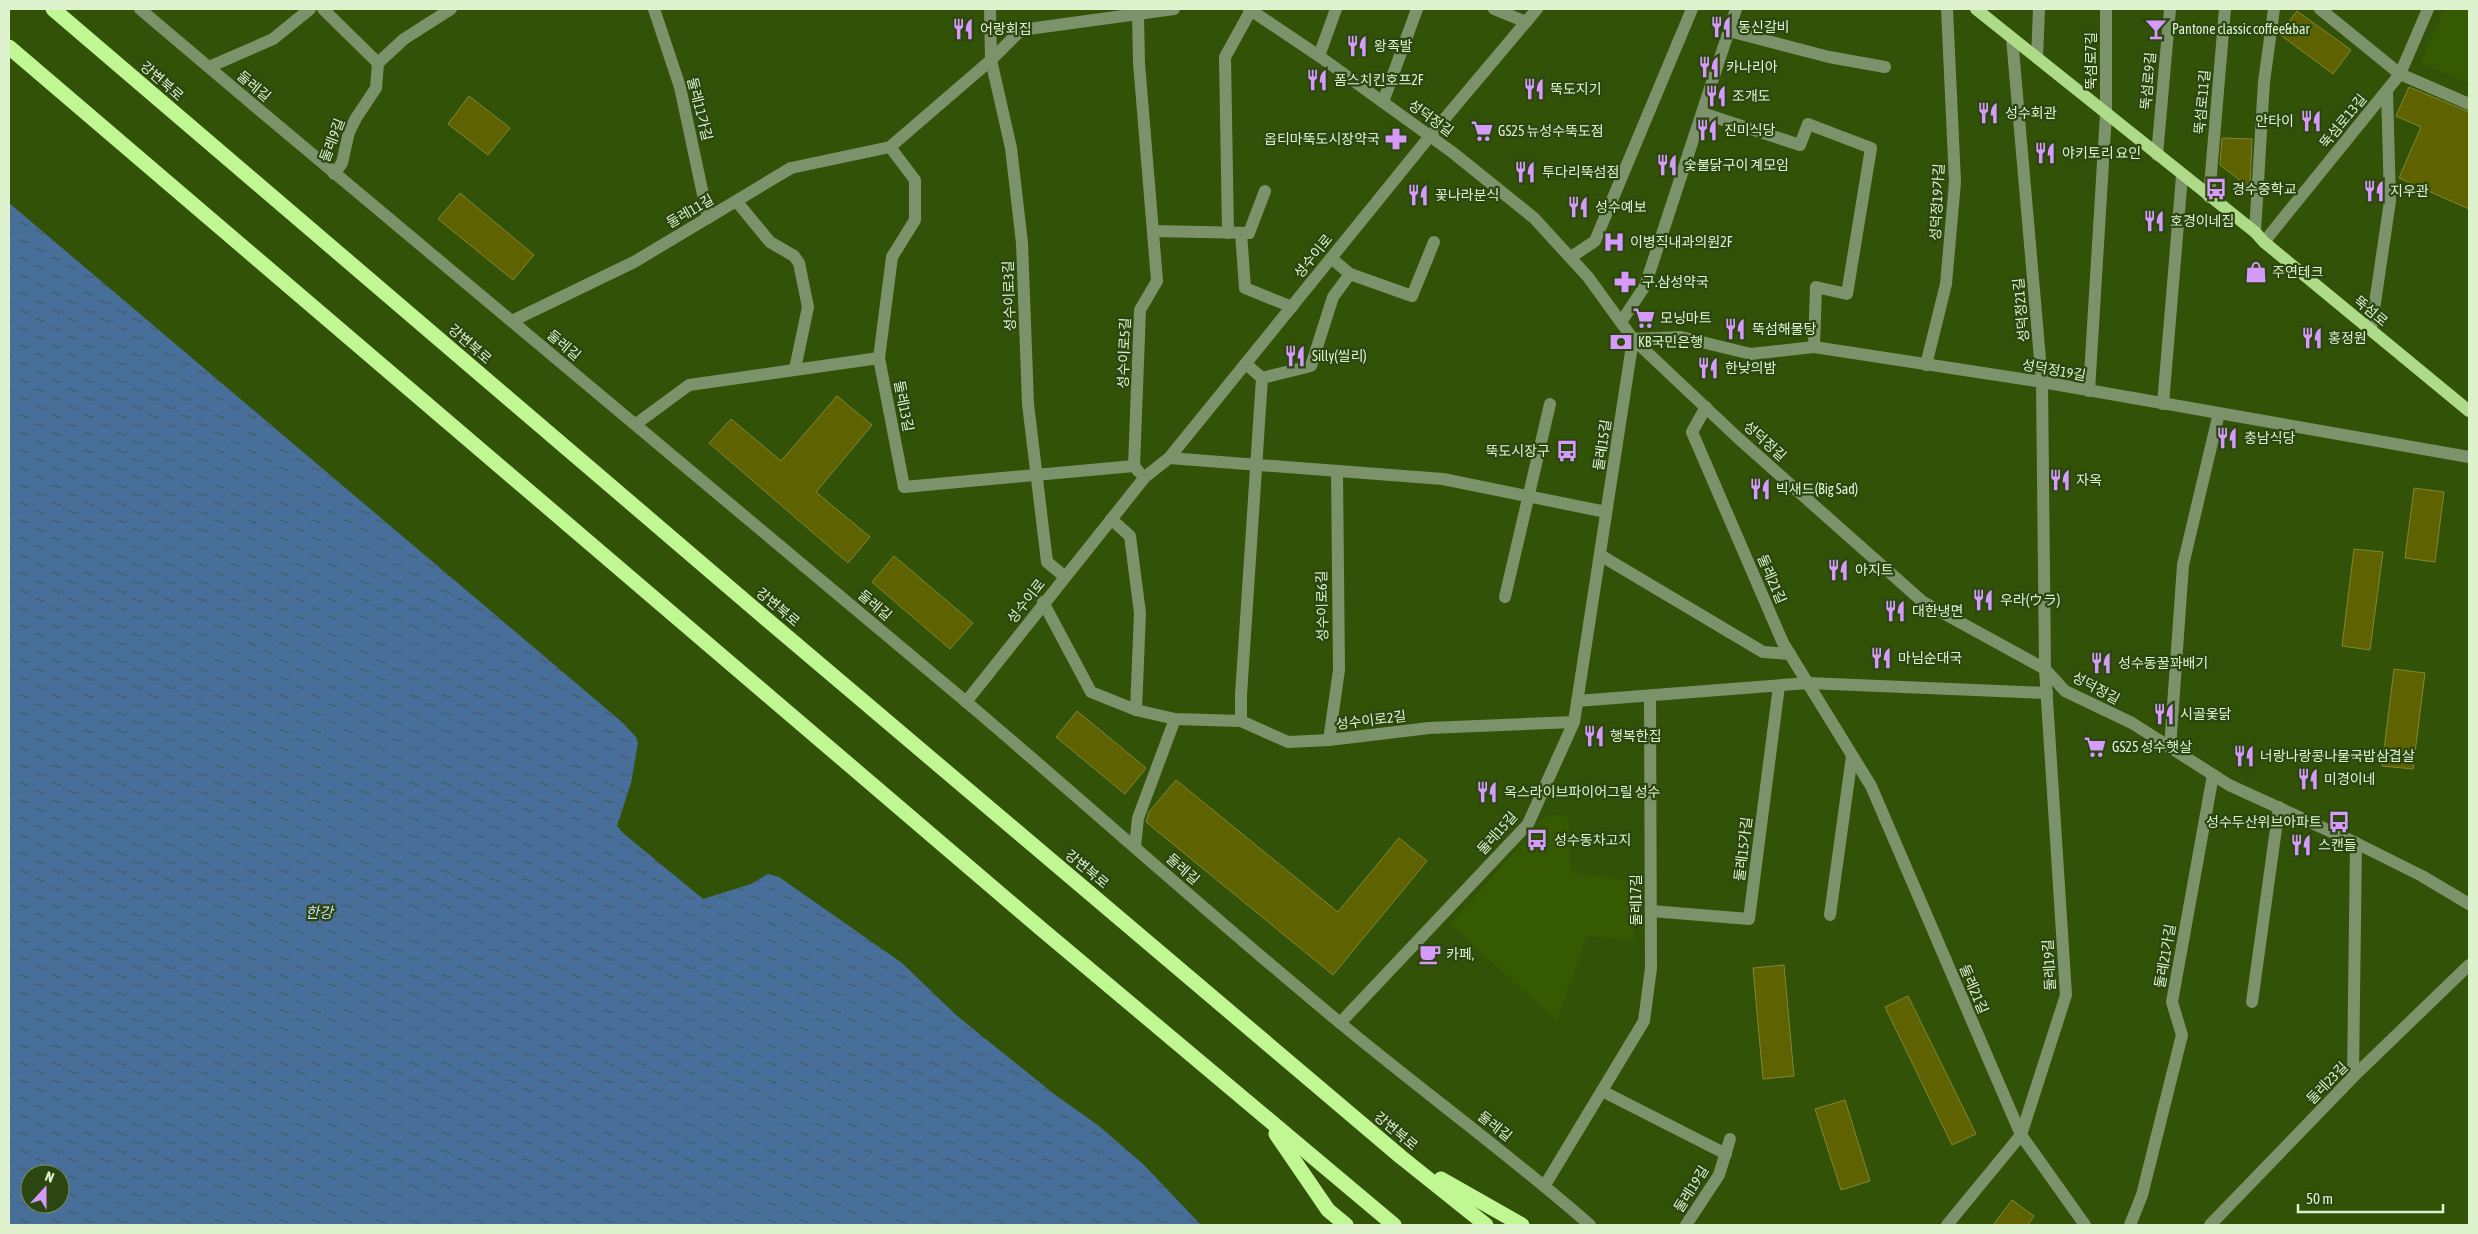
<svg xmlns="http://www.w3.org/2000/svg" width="2478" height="1234" font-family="'Asap Condensed','Noto Sans KR','Noto Sans JP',sans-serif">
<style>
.built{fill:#355a02}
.water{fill:url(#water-ripples);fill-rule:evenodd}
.building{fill:#5f6200;stroke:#828634}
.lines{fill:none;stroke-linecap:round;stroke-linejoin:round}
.minor{stroke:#7c926a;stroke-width:12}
.major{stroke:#addb87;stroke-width:12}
.highway{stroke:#c1f792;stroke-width:15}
.labels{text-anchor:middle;stroke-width:4.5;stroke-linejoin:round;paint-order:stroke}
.poi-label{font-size:14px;fill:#def2ce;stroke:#2c4611;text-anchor:start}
.street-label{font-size:14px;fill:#def2ce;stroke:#2c4611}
.water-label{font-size:15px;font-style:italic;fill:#c6ddf8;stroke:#2c4611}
</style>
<defs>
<pattern id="water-ripples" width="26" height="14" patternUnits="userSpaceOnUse" patternTransform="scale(1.25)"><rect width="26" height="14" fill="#486f9a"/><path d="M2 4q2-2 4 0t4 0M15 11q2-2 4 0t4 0" fill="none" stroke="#455a67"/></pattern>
</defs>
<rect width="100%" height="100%" fill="#325207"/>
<!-- built -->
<g class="built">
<path d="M2444 9H2469V83L2421 63Z"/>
<path d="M1548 814 1568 817 1571 872 1632 882 1634 940 1586 936 1557 1021 1450 924Z"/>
</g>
<!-- water -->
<path class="water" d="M9 203 623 723 636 737 638 743 631 783 617 826 623 833 703 899 751 884 768 874 779 877 902 963 956 1015 1054 1094 1099 1126 1143 1164 1201 1225H9ZM30 1174H60V1204H30Z"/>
<!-- building -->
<g class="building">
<path d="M2297 11 2351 50 2333 74 2279 34Z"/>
<path d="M2409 87 2469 112V209L2399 178 2421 127 2396 116Z"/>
<path d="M469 96 510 128 488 155 448 124Z"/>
<path d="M2222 138 2252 139 2250 188 2220 165Z"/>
<path d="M460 193 534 255 513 280 438 219Z"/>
<path d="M837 396 872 425 816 492 870 537 848 563 709 443 731 419 781 461Z"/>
<path d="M2414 488 2444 492 2435 562 2405 558Z"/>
<path d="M2354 549 2383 552 2370 650 2342 646Z"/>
<path d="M894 556 973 623 950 649 872 582Z"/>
<path d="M2394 669 2425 673 2413 769 2382 766Z"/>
<path d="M1077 711 1146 768 1125 794 1056 737Z"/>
<path d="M1176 780 1338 912 1399 838 1427 861 1333 975 1146 822 1149 812Z"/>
<path d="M1784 965 1794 1076 1763 1079 1753 968Z"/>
<path d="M1908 996 1976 1134 1952 1145 1885 1007Z"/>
<path d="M1845 1100 1870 1181 1841 1190 1815 1109Z"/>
<path d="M2012 1200 2034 1216 2028 1225H1993Z"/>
</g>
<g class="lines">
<!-- minor -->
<g class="minor">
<path d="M140 9C413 241 690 468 964 700 1089 806 1212 917 1339 1022 1422 1091 1509 1154 1590 1225"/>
<path d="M323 9 378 63"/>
<path d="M654 9 680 87 708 218"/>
<path d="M990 9 991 60 1011 148 1022 243 1028 404 1047 562 1064 576"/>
<path d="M1249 9 1319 56 1452 152 1534 218 1588 277 1633 339 1738 438 1923 602 2045 669 2065 691 2132 723 2229 785 2356 843 2422 876 2469 904"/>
<path d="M1494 9 1526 22"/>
<path d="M2320 9 2400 74 2469 104"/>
<path d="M1138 14 1139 63 1157 281 1140 310 1134 466 1139 472"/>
<path d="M1729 31 1829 57 1885 67"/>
<path d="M1319 56 1336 9"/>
<path d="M2037 58 2039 9"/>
<path d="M209 67 273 39 310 9"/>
<path d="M1383 102 1417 9"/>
<path d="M1702 113 1800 145 1808 124 1871 148 1847 294 1816 287 1814 347"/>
<path d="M2157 155 2170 9"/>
<path d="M334 174 342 163 349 132 356 118 376 88 378 63 404 39 451 9"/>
<path d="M2209 197 2225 9"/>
<path d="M737 202 770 242 794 256 799 263 808 307 795 369"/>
<path d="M1153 231 1249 233 1265 191"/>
<path d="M2255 232 2264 82 2274 9"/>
<path d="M1228 233 1225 57 1251 10"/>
<path d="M1241 233 1245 288 1292 307"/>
<path d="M2264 242 2400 74 2428 9"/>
<path d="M1571 257 1595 241 1692 9"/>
<path d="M1331 258 1350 274 1412 296 1434 242"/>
<path d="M512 321 634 262 791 168 890 147 991 60 1021 30 1174 9"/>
<path d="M1621 322 1645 286 1736 9"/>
<path d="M2371 330 2390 201 2387 91"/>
<path d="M879 358 892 257 915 220V180L890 147"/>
<path d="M1926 365 1946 284 1955 182 1947 9"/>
<path d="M1262 378 1311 366 1333 297 1350 274"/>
<path d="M2089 391 2106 114V9"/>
<path d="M2163 404 2182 176"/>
<path d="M1706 407 1692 432 1783 643 1871 786 2021 1135 2085 1225"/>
<path d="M636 424 689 385 879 358 904 487 1134 466"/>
<path d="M1169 458 1443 479 1606 512"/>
<path d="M1111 519 1130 536 1140 613 1136 710"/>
<path d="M1600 555 1763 652 1790 654"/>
<path d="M1505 597 1550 404"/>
<path d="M1043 602 1091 692 1136 710 1175 719 1241 721 1288 742 1329 740 1429 728 1574 722"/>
<path d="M1577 701 1808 683 2047 693"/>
<path d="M966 702 1145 477 1169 458 1430 136 1537 9"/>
<path d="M1241 721V695L1262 378 1246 364"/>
<path d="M1329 740 1339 670 1337 471"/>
<path d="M2170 748 2183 565 2219 413"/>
<path d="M1135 847 1138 818 1175 719"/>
<path d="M1651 911 1749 919 1779 686"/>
<path d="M1830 915 1852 756"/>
<path d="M2252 1002 2279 807"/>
<path d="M1340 1023 1528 824 1574 722 1633 339 1681 337 1751 354 1814 347 2042 382 2469 457"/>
<path d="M2353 1077 2356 843"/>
<path d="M1602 1091 1726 1154"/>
<path d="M1545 1185 1644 1021 1651 968 1650 696"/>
<path d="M1686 1225 1719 1175 1730 1139"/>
<path d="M1947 1225 2021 1135 2066 995 2045 669 2042 382 2012 38"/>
<path d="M2130 1225 2142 1195 2182 1035 2172 1002 2213 775"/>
<path d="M2210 1225 2353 1077 2469 965"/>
</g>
<!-- major -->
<path class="major" d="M1976 9 2255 232 2264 242 2469 411"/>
<!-- highway -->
<g class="highway">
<path d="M53 9 771 623 1401 1157 1486 1225"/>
<path d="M9 47 1039 927 1394 1225"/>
<path d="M1276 1134 1328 1210 1346 1225"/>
<path d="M1441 1179 1522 1225"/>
</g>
</g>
<!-- icons -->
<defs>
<g id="restaurant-bare" transform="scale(1.725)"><path d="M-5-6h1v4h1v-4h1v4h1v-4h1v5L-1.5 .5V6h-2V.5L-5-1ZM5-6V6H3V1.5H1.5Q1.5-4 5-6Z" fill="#d69bfa" stroke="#2c4611" stroke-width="2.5" paint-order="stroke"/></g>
<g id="bar-bare" transform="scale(1.725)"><path d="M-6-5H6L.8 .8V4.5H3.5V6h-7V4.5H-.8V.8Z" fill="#d69bfa" stroke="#2c4611" stroke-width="2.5" paint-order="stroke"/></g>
<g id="supermarket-bare" transform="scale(1.725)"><path d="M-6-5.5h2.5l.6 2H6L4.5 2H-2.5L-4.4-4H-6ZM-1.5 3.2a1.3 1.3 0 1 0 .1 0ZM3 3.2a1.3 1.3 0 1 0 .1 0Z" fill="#d69bfa" stroke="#2c4611" stroke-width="2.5" paint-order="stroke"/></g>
<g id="pharmacy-bare" transform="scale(1.725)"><path d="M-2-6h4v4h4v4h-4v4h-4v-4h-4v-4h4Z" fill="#d69bfa" stroke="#2c4611" stroke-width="2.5" paint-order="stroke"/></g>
<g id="bus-bare" transform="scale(1.725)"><path d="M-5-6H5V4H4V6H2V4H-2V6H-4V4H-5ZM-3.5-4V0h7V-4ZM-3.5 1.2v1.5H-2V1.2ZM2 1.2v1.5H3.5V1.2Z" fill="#d69bfa" stroke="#2c4611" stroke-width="2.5" paint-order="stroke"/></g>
<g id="hospital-bare" transform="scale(1.725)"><path d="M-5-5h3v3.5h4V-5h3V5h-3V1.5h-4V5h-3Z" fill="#d69bfa" stroke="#2c4611" stroke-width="2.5" paint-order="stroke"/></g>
<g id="shop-bare" transform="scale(1.725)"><path d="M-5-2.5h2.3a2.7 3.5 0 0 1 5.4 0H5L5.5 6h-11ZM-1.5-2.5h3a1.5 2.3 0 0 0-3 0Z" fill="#d69bfa" stroke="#2c4611" stroke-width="2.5" paint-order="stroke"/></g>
<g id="bank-bare" transform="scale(1.725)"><path d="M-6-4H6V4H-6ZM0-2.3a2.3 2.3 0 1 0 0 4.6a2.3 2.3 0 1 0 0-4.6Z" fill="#d69bfa" stroke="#2c4611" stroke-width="2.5" paint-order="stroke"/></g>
<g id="cafe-bare" transform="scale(1.725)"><path d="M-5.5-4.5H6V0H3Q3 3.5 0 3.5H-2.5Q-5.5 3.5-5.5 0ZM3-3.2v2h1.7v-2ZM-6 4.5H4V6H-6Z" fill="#d69bfa" stroke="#2c4611" stroke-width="2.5" paint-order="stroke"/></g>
</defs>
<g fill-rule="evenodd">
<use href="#restaurant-bare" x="1721" y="27"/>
<use href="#restaurant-bare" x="963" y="29"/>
<use href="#bar-bare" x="2156" y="29"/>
<use href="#restaurant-bare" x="1357" y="46"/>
<use href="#restaurant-bare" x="1709" y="67"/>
<use href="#restaurant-bare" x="1317" y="80"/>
<use href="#restaurant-bare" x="1534" y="89"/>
<use href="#restaurant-bare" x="1716" y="96"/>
<use href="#restaurant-bare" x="1988" y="113"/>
<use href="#restaurant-bare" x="2311" y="121"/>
<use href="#restaurant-bare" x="1707" y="130"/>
<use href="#supermarket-bare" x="1482" y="131"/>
<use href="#pharmacy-bare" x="1396" y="139"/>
<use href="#restaurant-bare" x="2045" y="153"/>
<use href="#restaurant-bare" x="1667" y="165"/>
<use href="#restaurant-bare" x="1525" y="172"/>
<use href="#bus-bare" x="2216" y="189"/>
<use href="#restaurant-bare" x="2374" y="191"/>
<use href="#restaurant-bare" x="1418" y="195"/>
<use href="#restaurant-bare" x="1578" y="207"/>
<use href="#restaurant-bare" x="2154" y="221"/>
<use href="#hospital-bare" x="1614" y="242"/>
<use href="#shop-bare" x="2256" y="272"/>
<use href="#pharmacy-bare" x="1625" y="282"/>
<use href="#supermarket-bare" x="1644" y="318"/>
<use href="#restaurant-bare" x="1735" y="329"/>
<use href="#restaurant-bare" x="2312" y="338"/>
<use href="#bank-bare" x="1621" y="342"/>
<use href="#restaurant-bare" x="1295" y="356"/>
<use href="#restaurant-bare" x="1708" y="368"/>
<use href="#restaurant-bare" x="2227" y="438"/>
<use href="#bus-bare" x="1567" y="451"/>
<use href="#restaurant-bare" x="2060" y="480"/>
<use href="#restaurant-bare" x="1760" y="489"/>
<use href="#restaurant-bare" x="1838" y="570"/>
<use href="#restaurant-bare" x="1983" y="600"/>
<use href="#restaurant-bare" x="1895" y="611"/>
<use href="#restaurant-bare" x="1881" y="658"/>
<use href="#restaurant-bare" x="2101" y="663"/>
<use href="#restaurant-bare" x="2164" y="714"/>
<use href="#restaurant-bare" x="1594" y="736"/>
<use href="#supermarket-bare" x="2095" y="747"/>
<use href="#restaurant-bare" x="2244" y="756"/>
<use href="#restaurant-bare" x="2308" y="779"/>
<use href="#restaurant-bare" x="1487" y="792"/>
<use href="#bus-bare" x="2339" y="822"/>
<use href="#bus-bare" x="1537" y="840"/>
<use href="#restaurant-bare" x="2301" y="845"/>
<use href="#cafe-bare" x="1430" y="954"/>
</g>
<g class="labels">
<!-- poi labels -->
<g class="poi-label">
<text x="1738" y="32">동신갈비</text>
<text x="980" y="34">어랑회집</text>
<text x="2172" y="34">Pantone classic coffee&amp;bar</text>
<text x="1374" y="51">왕족발</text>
<text x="1726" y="72">카나리아</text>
<text x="1334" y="85">폼스치킨호프2F</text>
<text x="1550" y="94">뚝도지기</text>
<text x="1732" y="101">조개도</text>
<text x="2005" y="118">성수회관</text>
<text x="2294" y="126" text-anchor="end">안타이</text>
<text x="1724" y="135">진미식당</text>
<text x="1498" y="136">GS25 뉴성수뚝도점</text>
<text x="1380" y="144" text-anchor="end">옵티마뚝도시장약국</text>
<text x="2062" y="158">야키토리 요인</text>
<text x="1684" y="170">숯불닭구이 계모임</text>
<text x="1542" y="177">투다리뚝섬점</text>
<text x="2232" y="194">경수중학교</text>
<text x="2390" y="196">지우관</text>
<text x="1435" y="200">꽃나라분식</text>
<text x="1595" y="212">성수예보</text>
<text x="2170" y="226">호경이네집</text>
<text x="1630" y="247">이병직내과의원2F</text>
<text x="2272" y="277">주연테크</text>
<text x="1642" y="287">구.삼성약국</text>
<text x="1660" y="323">모닝마트</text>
<text x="1752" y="334">뚝섬해물탕</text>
<text x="2328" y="343">홍정원</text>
<text x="1638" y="347">KB국민은행</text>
<text x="1312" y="361">Silly(씰리)</text>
<text x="1725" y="373">한낮의밤</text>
<text x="2244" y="443">충남식당</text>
<text x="1550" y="456" text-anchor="end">뚝도시장구</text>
<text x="2076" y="485">자옥</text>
<text x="1776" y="494">빅새드(Big Sad)</text>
<text x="1855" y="575">아지트</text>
<text x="2000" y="605">우라(ウラ)</text>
<text x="1912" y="616">대한냉면</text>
<text x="1898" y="663">마님순대국</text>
<text x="2118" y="668">성수동꿀꽈배기</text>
<text x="2180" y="719">시골옻닭</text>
<text x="1610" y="741">행복한집</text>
<text x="2112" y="752">GS25 성수햇살</text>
<text x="2260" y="761">너랑나랑콩나물국밥삼겹살</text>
<text x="2324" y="784">미경이네</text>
<text x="1504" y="797">옥스라이브파이어그릴 성수</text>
<text x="2322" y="827" text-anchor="end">성수두산위브아파트</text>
<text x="1554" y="845">성수동차고지</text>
<text x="2318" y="850">스캔들</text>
<text x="1446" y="959">카페,</text>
</g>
<!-- street labels -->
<g class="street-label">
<text transform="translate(2091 61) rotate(-90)" y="5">뚝섬로7길</text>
<text transform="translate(162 81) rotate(41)" y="5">강변북로</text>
<text transform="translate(2148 81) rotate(-85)" y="5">뚝섬로9길</text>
<text transform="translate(254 86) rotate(40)" y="5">둘레길</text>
<text transform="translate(2202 102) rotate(-85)" y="5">뚝섬로11길</text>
<text transform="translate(700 109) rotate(76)" y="5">둘레11가길</text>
<text transform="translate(1431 118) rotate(36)" y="5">성덕정길</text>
<text transform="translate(2343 121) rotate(-51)" y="5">뚝섬로13길</text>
<text transform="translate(332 140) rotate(-69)" y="5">둘레9길</text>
<text transform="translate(1937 202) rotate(-87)" y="5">성덕정19가길</text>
<text transform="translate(690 211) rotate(-30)" y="5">둘레11길</text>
<text transform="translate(1313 256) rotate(-51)" y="5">성수이로</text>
<text transform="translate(1009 296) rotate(-92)" y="5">성수이로3길</text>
<text transform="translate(2021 310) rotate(-95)" y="5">성덕정21길</text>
<text transform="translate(2371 311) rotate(39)" y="5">뚝섬로</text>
<text transform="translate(470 344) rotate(41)" y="5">강변북로</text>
<text transform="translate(564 345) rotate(40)" y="5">둘레길</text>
<text transform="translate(1124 353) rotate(-88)" y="5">성수이로5길</text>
<text transform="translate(2054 370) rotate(10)" y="5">성덕정19길</text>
<text transform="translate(904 406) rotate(79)" y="5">둘레13길</text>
<text transform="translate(1765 441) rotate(42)" y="5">성덕정길</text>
<text transform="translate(1602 445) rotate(-81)" y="5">둘레15길</text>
<text transform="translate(1772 579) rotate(67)" y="5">둘레21길</text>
<text transform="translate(1026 601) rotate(-52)" y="5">성수이로</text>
<text transform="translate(875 605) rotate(40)" y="5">둘레길</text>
<text transform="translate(1322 606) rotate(-91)" y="5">성수이로6길</text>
<text transform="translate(778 607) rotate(40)" y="5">강변북로</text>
<text transform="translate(2096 688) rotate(28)" y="5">성덕정길</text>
<text transform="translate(1371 720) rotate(-7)" y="5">성수이로2길</text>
<text transform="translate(1497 833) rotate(-48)" y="5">둘레15길</text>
<text transform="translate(1743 849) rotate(-83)" y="5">둘레15가길</text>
<text transform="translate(1087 869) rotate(40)" y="5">강변북로</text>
<text transform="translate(1183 869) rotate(41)" y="5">둘레길</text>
<text transform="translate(1636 900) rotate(-90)" y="5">둘레17길</text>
<text transform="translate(2165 956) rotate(-80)" y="5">둘레21가길</text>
<text transform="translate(2049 965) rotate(-93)" y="5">둘레19길</text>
<text transform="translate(1974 989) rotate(67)" y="5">둘레21길</text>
<text transform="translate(2327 1083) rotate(-46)" y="5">둘레23길</text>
<text transform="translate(1495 1126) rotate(38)" y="5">둘레길</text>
<text transform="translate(1396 1131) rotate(40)" y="5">강변북로</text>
<text transform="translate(1691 1189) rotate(-58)" y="5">둘레19길</text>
</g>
<!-- water labels -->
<g class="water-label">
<text x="319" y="918">한강</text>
</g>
</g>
<!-- border -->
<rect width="2478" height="1234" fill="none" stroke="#def2ce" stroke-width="20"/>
<!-- north arrow -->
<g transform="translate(45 1189) rotate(21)"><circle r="24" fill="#2c4611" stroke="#738b5d"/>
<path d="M0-4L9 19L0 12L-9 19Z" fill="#d69bfa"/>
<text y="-8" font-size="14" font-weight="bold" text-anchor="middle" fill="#def2ce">N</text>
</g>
<!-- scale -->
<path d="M2298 1204v8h145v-8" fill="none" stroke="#def2ce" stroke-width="2.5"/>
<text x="2306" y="1204" font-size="15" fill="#def2ce" stroke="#2c4611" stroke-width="4" paint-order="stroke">50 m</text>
</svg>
